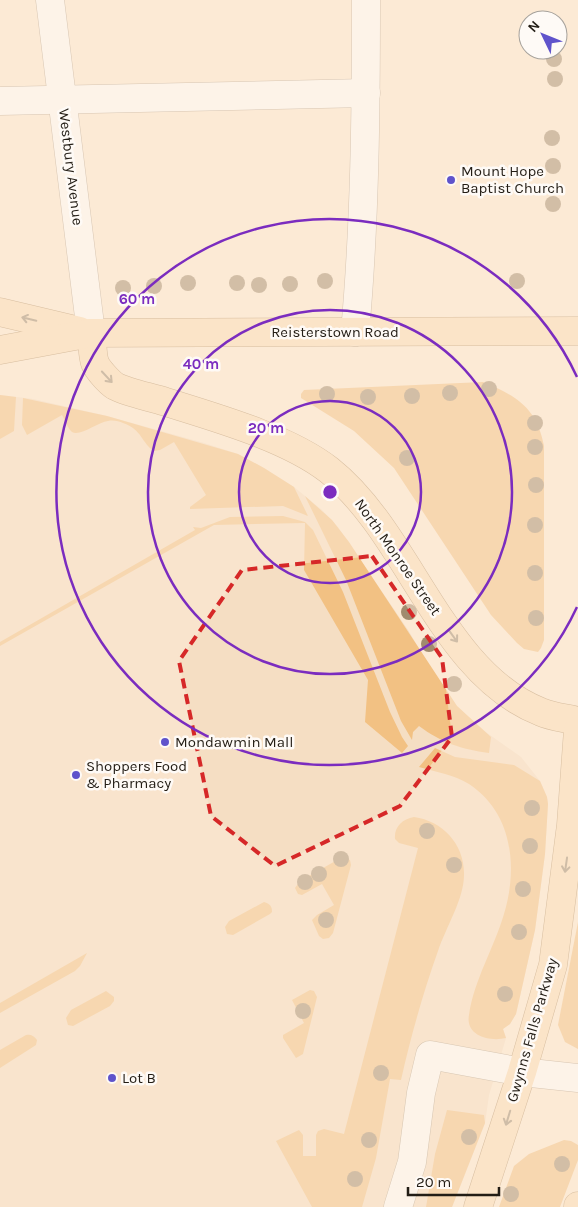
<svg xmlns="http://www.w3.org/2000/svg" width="578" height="1207" font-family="Karla,sans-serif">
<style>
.built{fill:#f5dec3}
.grass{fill:#f2c183}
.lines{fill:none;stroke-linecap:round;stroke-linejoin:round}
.minor-casing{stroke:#ae9d89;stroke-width:29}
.major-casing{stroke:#ad8b60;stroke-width:29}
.minor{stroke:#fff;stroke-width:28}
.major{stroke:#faddb8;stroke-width:28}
.tree{fill:#a18b6e}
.oneway{stroke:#99876f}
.marked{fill:none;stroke:#d62828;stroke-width:4;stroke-dasharray:10 6;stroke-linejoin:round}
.ring{fill:none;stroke:#7b2cbf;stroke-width:2.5}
.poi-dot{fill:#5f53cb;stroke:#fefaf6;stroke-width:2}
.labels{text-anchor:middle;stroke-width:5;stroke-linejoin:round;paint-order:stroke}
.street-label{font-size:15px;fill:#231d15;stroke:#fefaf6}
.poi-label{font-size:15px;fill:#231d15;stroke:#fefaf6;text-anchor:start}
.centre{fill:#7b2cbf;stroke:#fefaf6;stroke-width:2.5}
.ring-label{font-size:15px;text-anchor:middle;font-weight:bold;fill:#7b2cbf;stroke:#fefaf6;stroke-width:5;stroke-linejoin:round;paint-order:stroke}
</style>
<rect width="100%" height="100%" fill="#fcead5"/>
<!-- built -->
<path class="built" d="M0 395 33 399 107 416 204 443 238 454 264 468 294 487 322 510 338 527 408 630 433 672 457 706 480 728 521 757 540 781 547 797 548 804 545 854 535 930 516 1014 510 1024 503 1029 506 1038 489 1095 485 1123 452 1207H0Z"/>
<!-- grass -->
<g class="grass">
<path d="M483 382C517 396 537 408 544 446V640L541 648 538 652 524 649 517 643 491 615 394 468 354 431 301 398V394L304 390Z"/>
<path d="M0 395 16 397 14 431 0 439Z"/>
<path d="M23 398 107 416 238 454 264 468 294 487 308 516 283 506 190 509V507L206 495 174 442 160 450 154 451C142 444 142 429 123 423 119 421 113 420 108 421 98 422 80 437 72 432 68 429 65 420 62 415L27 435 22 425Z"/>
<path d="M305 496 332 520 349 542 457 706 491 737 489 753C461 749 442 743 419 726L413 732 412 740 401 721 346 580Z"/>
<path d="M283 516 305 522 313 530 343 592 390 712 402 737 408 746 402 753 365 722 368 680 304 570 305 523 214 525 0 646V642L195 530 193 527 201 528 230 517Z"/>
<path d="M435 748 455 757 514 765 540 781 547 797 548 804 545 854 535 930 516 1014 510 1024 503 1029 506 1038C490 1042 465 1036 469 1015 474 980 494 948 504 914 518 868 513 813 469 784 455 775 436 772 419 767Z"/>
<path d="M414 817C443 821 465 845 464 875 464 899 446 927 438 951 423 993 411 1036 401 1080L390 1079 376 1158 362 1207H312L276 1141 299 1130 303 1135V1156H316V1135L318 1131 324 1129 344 1134 418 848 399 843 395 839C394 827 402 819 414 817Z"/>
<path d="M345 858 350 860 351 865 333 933 329 938 323 939 319 936 312 920 317 915 334 905 322 884 302 895 298 894 295 888 300 881 339 859Z"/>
<path d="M264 902C270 904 272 906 272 912L270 914 233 935 227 934 225 927 229 921Z"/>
<path d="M578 922V1049L565 1042 558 1025Z"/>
<path d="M87 953 80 966 75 971 0 1013V1003Z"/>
<path d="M310 990 314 991 317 997 303 1054 296 1058 283 1038V1035L304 1023 292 1000Z"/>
<path d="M106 991 114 997V1001L110 1006 73 1026 68 1025 66 1018 71 1010Z"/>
<path d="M26 1035C31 1034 34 1036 37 1040L36 1045 0 1068V1050Z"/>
<path d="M447 1110 484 1115 485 1123 452 1207H426L435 1154Z"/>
<path d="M564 1140 571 1141 578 1145V1160L560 1207H499L514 1166 529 1154Z"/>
</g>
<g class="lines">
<!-- minor casing -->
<g class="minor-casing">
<g id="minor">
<path d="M50 0 91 333"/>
<path d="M0 101 366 93"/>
<path d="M355 332C365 222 366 111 366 0"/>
<path d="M398 1207 412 1162 421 1093 430 1055 522 1072 578 1078"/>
</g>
</g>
<!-- major casing -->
<g class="major-casing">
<g id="major">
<path d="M0 312 80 331"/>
<path d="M91 333C93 342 92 355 95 363 98 370 109 382 115 386 128 393 151 397 166 402 217 418 288 438 329 470 410 534 441 673 541 712 552 717 566 718 578 721"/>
<path d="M0 350 91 333 578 331"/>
<path d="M478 1207 522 1072 553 965 571 825 578 730"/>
<path d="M578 1207V1206"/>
</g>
</g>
<!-- minor -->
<use href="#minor" class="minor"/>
<!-- major -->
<use href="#major" class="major"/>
</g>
<!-- trees -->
<g class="tree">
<circle cx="554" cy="59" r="8"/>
<circle cx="555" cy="79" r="8"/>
<circle cx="552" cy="138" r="8"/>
<circle cx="553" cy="166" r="8"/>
<circle cx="553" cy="204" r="8"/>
<circle cx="325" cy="281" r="8"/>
<circle cx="517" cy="281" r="8"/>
<circle cx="188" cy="283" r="8"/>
<circle cx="237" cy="283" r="8"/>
<circle cx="290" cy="284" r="8"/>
<circle cx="259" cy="285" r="8"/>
<circle cx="154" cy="286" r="8"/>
<circle cx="123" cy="288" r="8"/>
<circle cx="489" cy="389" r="8"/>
<circle cx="450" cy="393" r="8"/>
<circle cx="327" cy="394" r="8"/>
<circle cx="412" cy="396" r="8"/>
<circle cx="368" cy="397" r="8"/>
<circle cx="535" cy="423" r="8"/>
<circle cx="535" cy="447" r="8"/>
<circle cx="407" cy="458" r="8"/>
<circle cx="536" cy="485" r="8"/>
<circle cx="535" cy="525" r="8"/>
<circle cx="535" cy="573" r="8"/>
<circle cx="409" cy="612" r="8"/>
<circle cx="536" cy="618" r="8"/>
<circle cx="429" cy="644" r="8"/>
<circle cx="454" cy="684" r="8"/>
<circle cx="532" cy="808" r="8"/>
<circle cx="427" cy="831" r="8"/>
<circle cx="530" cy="846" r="8"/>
<circle cx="341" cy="859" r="8"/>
<circle cx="454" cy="865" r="8"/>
<circle cx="319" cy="874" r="8"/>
<circle cx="305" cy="882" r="8"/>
<circle cx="523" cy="889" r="8"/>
<circle cx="326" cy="920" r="8"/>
<circle cx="519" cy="932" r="8"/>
<circle cx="505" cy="994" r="8"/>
<circle cx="303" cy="1011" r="8"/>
<circle cx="381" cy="1073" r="8"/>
<circle cx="469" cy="1137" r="8"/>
<circle cx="369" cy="1140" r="8"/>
<circle cx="562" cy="1164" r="8"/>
<circle cx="355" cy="1179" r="8"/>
<circle cx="511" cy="1194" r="8"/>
</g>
<!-- one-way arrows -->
<defs><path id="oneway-shaft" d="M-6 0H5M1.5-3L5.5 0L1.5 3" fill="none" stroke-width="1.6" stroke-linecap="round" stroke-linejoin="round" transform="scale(1.25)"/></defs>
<g class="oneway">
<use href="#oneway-shaft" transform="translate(29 319) rotate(-167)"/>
<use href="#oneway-shaft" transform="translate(107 377) rotate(47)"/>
<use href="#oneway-shaft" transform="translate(453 636) rotate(54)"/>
<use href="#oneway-shaft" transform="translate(566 865) rotate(98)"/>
<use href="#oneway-shaft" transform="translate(508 1118) rotate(107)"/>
</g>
<!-- marked area -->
<path d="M0 0H578V1207H0ZM372 556 442 658 452 737 400 806 275 866 211 816 179 661 242 570Z" fill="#fcead5" fill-opacity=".55" fill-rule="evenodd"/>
<path class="marked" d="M372 556 442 658 452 737 400 806 275 866 211 816 179 661 242 570Z"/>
<!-- distance rings -->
<g class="ring">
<circle cx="330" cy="492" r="91"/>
<circle cx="330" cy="492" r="182"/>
<path d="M577 607A273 273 0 1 1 577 377"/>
</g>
<!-- markers -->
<g class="poi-dot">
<circle cx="451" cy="180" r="5"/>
<circle cx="165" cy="742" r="5"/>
<circle cx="76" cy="775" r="5"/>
<circle cx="112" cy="1078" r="5"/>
</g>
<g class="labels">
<!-- street labels -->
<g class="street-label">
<text transform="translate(71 167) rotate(83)" y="5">Westbury Avenue</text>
<text x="335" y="337">Reisterstown Road</text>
<text transform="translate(398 557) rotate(55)" y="5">North Monroe Street</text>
<text transform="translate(532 1030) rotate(-74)" y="5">Gwynns Falls Parkway</text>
</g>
<!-- poi labels -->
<g class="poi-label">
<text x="461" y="176">Mount Hope<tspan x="461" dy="17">Baptist Church</tspan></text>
<text x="175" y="747">Mondawmin Mall</text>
<text x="86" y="771">Shoppers Food<tspan x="86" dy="17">&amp; Pharmacy</tspan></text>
<text x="122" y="1083">Lot B</text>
</g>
</g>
<circle cx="330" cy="492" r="8" class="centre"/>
<g class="ring-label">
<text x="137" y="304">60 m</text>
<text x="201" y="369">40 m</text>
<text x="266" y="433">20 m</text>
</g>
<!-- north arrow -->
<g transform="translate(543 35) rotate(313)"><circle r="24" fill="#fefaf6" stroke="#a6a29c"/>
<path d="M0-4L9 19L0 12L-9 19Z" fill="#5f53cb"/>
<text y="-8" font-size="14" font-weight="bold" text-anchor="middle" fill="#231d15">N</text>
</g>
<!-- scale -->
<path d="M408 1187v8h91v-8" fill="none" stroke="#231d15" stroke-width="2.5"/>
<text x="416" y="1187" font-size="15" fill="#231d15" stroke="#fefaf6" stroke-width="4" paint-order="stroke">20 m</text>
</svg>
